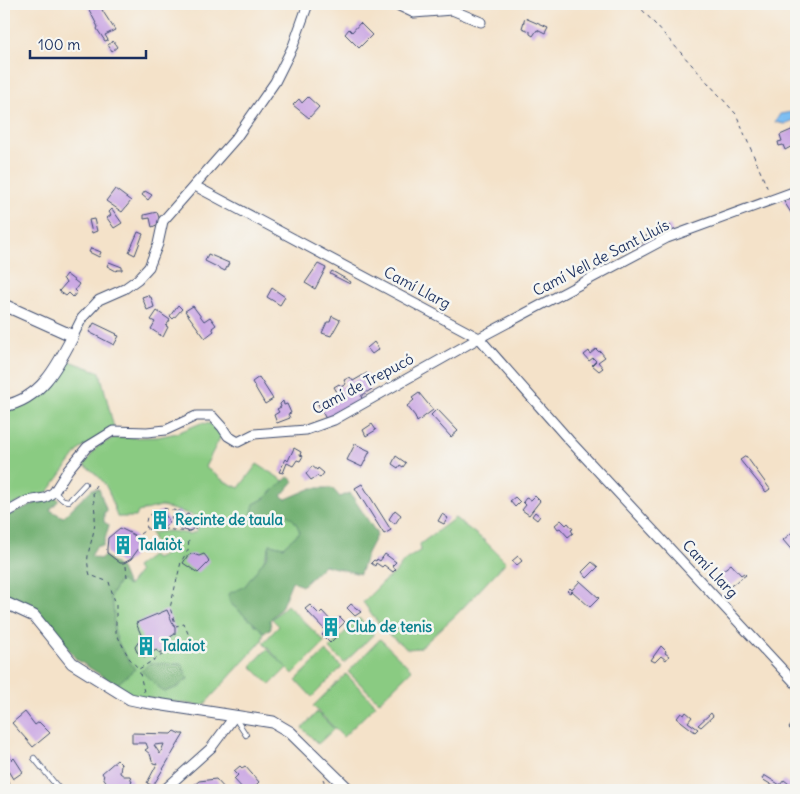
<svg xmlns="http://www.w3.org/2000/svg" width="800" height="794" font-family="Delius,sans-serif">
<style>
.green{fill:#8acb82;stroke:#527d70}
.forest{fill:#6faf70;stroke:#456f67}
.water{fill:#7dbef2;stroke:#4c76a8}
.building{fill:#c7a1e2;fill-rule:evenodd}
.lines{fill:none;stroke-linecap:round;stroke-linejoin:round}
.service-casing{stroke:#3c4a6e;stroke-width:6}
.minor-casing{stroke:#3c4a6e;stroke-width:11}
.tertiary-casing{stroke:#3c4a6e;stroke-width:13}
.path{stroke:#3c4a6e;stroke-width:1;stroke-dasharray:4 4;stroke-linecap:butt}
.service{stroke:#fff;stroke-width:4.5}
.minor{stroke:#fff;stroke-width:9}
.tertiary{stroke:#fff;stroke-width:11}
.labels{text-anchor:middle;stroke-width:5;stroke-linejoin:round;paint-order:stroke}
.street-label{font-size:15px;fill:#1b2f5e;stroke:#f6f6f2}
.culture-label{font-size:15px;font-weight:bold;fill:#0d838f;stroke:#f6f6f2;text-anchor:start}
</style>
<rect width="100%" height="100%" fill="#f6f6f2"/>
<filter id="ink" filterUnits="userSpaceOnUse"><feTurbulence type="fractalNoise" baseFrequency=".02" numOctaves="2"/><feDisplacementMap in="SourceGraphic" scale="10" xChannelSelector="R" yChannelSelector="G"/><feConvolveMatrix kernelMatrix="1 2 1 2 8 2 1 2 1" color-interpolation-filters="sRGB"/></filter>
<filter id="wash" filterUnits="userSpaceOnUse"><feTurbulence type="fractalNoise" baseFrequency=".0096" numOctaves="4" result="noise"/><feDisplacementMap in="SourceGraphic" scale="20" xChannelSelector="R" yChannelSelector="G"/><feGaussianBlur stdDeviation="1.12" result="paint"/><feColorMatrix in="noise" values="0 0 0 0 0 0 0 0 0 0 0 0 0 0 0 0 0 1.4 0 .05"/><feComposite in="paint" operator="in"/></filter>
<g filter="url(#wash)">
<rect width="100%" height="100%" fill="#f4e2c9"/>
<!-- green -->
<g class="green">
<path d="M67 360 100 372 114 428 79 450 48 492 9 506 4 499V411L24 404 53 383Z"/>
<path d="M201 423 211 424 222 434 205 467 224 481 239 488 257 464 284 481 265 498 254 504 277 513H286L296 522 300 532 283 547 270 544C264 567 246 585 230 603L264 632 262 641 203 706 135 696 116 685 134 668C127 659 118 645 115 633 111 620 117 612 110 597L120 580 128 586 139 572 136 567 151 556 156 559 167 554 161 542 155 543 151 533 170 531 190 534 197 531 198 524 195 516 161 506 138 512 136 517H117C109 491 108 481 84 465L97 447 113 438 157 437 177 433Z"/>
<path d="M455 518 485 541 506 562 457 614 420 648 407 649 384 631 363 602 384 581 395 573 404 561 421 550 420 544Z"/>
<path d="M287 605 325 642 293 674 287 668 270 685 251 666 267 649 286 667 263 643 279 626 272 619Z"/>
<path d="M359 618 372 631 373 635 344 663 329 648Z"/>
<path d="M380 639 412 670 379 702 348 672Z"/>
<path d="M326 651 342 667 312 697 296 680Z"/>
<path d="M346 674 376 705 343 737 313 706Z"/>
<path d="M317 712 334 729 318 744 302 728Z"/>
</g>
<!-- forest -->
<g class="forest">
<path d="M288 477 294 481 281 496 286 499 312 488H332L340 497 350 493 377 534 367 553 360 574 324 565 302 586 292 581 281 608 270 620 271 629 264 632 230 603 228 594 245 586 267 556 270 544 283 547 300 532C295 520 291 514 277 513L265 522 251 516 254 504 265 498Z"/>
<path d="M92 489H99L107 512H104V522L109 525 103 546H97L91 556 99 559 105 556 121 569 128 586 120 580 110 597C117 612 111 620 115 633 118 646 127 659 135 669L116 685 76 659 42 616 27 605 8 597 4 598V517L54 495 59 500 50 510 63 517Z"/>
<path d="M150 663 182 664 188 679 176 688 164 692 141 671Z"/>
</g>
<!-- water -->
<path class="water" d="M792 112 796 116 794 120 784 124 775 122 780 114Z"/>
<g id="blocks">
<!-- building -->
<g class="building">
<path d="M90 4H107V7L102 10 115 30 105 35 108 40 105 41 97 29 98 27 87 6Z"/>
<path d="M525 18 548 28 545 34 537 30 533 36 530 34V31L522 28Z"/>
<path d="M360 23 372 35 359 48 345 34 349 29 352 32Z"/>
<path d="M113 41 117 47 112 51 108 45Z"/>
<path d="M308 97 319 107 309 118 293 105 299 99 302 103Z"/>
<path d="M796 128V144L785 150 783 145 779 146 778 142 782 141 780 135Z"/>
<path d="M115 189 131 201 122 212 106 201Z"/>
<path d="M145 191 152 195 148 200 142 195Z"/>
<path d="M796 192V204L795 202 793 203 796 208V214L793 216 783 200Z"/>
<path d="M112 209 122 223 114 228 107 218 111 215 109 212Z"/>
<path d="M157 212 161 223 152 227 150 218 144 219V215Z"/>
<path d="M94 219 97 231 92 233 89 220Z"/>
<path d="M670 225 673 233 638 249 637 245 645 241 644 237Z"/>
<path d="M138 232 143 234 135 255 129 252Z"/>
<path d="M91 248 101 252 99 257 89 252Z"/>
<path d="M208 254 229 263 225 271 205 261Z"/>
<path d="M109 262 122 267V270H117L116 271 107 266Z"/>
<path d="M318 264 326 268 315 289 305 283Z"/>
<path d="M332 271 351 282 350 284 330 274Z"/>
<path d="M66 274 79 284 75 290 77 292 73 297 69 293 66 296 59 291 66 283 63 278Z"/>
<path d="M272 288 285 297 280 305 267 297Z"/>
<path d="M148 295 149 297H151L154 307 147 310 142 297Z"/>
<path d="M178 305 182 309 173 319 170 316Z"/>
<path d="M193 306 204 321 210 317 216 325 212 328 214 331 205 338 185 311Z"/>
<path d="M157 311 170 320 166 326 168 327 163 337 151 329 155 322 151 320Z"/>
<path d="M332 316 340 320 331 336 322 333 327 322H330Z"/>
<path d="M94 323 117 334 116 335 119 336 114 345 89 332Z"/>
<path d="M374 342 379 349 372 354 367 348Z"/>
<path d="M596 349 599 352 600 351 605 357 598 362 603 368 599 371 592 365 596 361 593 358 589 361 584 355 589 351 590 354Z"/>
<path d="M367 373 370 378 366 380 372 389 361 396 362 399 326 419 318 404 326 400 328 403 337 398 335 395 342 391V389L337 392 334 387 339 384 341 387 346 384 344 380 350 377 353 381Z"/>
<path d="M259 377 273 399 265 404 252 382Z"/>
<path d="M419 393 433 410 417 422 415 416 407 406 414 400 412 398Z"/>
<path d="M283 401 284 405 287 404 291 413 288 414 290 418 277 423 274 415 279 412 277 409 281 407 280 404Z"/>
<path d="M437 409 458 431 451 437 431 415Z"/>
<path d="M372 424 376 430 366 436 363 430Z"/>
<path d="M355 444 370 451 362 467 347 460Z"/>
<path d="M294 448 301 452 300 455 303 456 300 461 297 460 293 466 287 463 283 473 279 472 286 459 288 461Z"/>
<path d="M396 456 406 463 403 467 400 465 398 468 392 464Z"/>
<path d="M746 456 770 489 766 492 740 460Z"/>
<path d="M312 466 317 470 318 468 324 473 320 478 317 476 311 480 306 474Z"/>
<path d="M362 484 391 530 384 534 355 488Z"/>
<path d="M535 496 540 501 529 515 522 510 526 505 523 502 526 498 531 500Z"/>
<path d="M515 497 520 502 515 507 510 501Z"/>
<path d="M395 510 401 515 395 524 389 519Z"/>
<path d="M162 511 168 519 169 523 162 529H158L154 524 153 518 158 512Z"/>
<path d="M178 511 184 516H189L192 518 195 522 192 530 188 531 180 529 171 517Z"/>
<path d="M535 512 540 516 537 520 532 516Z"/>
<path d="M442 514 448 518 444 524 438 521Z"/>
<path d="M561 520 566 525 568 523 573 529 571 530 573 533 568 537 560 528 558 529 555 525Z"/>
<path d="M120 528 134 535 140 547 131 559 124 563H120L111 556 107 553V548L108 538Z"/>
<path d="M796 529V552L795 554 783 540Z"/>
<path d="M193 554 199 556 204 554 208 559 209 562 198 573 183 563 188 555Z"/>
<path d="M385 554 396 562 392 566 396 569 393 572 384 565 382 567 376 563 375 566 371 563 374 560 376 561 377 559 380 561Z"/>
<path d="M518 556 522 561 517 565 512 561Z"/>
<path d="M592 562 598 567 587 578 582 572Z"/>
<path d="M731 564 741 575 744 573 746 575 729 587 718 574Z"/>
<path d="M580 581 599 598 590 607 572 591 570 593 567 591 570 588 572 590Z"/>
<path d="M351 604 361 612 355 616 347 608Z"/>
<path d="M310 605 319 614 322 611 333 623 340 617 345 622 332 635 335 638 330 643 322 635 326 631 305 609Z"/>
<path d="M167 610 175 628V634L164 641 168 649 160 653 156 650 145 657 137 652 135 647 142 637 136 623Z"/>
<path d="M661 646 666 651 665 653 669 656 666 660 661 656 655 662 651 660Z"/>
<path d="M25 712 35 725 39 722 50 733 33 747 12 723Z"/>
<path d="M686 712 692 717 688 722 698 729 695 732 677 718 681 713 684 715Z"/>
<path d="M711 713 713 716 701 727 698 725Z"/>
<path d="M796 719V734L789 728Z"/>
<path d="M174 731 180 734H184L153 786 147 783 157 764 153 763 150 754 145 750 148 748 146 743H132V733L171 734ZM164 744 160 754 154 745Z"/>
<path d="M5 751 12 760 14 758 23 772 13 779 7 769 4 771V752Z"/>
<path d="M117 760 121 764 120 773 124 776H130L132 782 125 787 124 786 117 790H114L113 788 111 789 103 777 104 776 102 773Z"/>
<path d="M240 766 242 768 245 766 259 782 256 785 261 790H244L234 779 238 775 234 771Z"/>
<path d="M764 775 780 785 784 780 793 787 795 784H796V787L794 790H780L762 779Z"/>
<path d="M4 777 14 790H4Z"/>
<path d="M216 779 226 790H188L199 781Z"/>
</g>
</g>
</g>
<g filter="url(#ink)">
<use href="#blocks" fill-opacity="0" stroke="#3c4a6e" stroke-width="1"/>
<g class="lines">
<!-- service casing -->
<g class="service-casing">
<g id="service">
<path d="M54 492 63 500 69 501 85 484"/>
<path d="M235 718 246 735"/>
<path d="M34 758 60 790"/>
</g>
</g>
<!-- minor casing -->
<g class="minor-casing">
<g id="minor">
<path d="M395 4 414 13 452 10 481 22"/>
<path d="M195 186 479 338 569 440 796 684"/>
<path d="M73 336 82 318 99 300 124 289 138 279 149 267 158 244 163 221 236 138 275 82 293 46 308 4"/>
<path d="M4 514 27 501 45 498 54 492 68 470 87 447 113 431 147 432 166 430 196 416H212L222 427 228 436 238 442 254 434 306 430 334 420 479 338 667 238 796 191"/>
<path d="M164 790 211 748 234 717"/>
</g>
</g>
<!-- tertiary casing -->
<g class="tertiary-casing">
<g id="tertiary">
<path d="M4 305 73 336C57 367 41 399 4 406"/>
<path d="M4 604H8L34 616 72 663 130 699 144 702 273 722 290 732 349 790"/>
</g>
</g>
<!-- path -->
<g class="path">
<path d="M637 4 736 114 769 192"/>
<path d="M96 485 93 490C93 503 97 516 94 529 91 548 84 556 90 575L109 582 116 605V633L129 658 138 668"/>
<path d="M140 534 147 529 146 522 147 517 162 508 178 511 184 515 188 514C194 519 196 522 195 529L187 532 166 529 160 531 147 529"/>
<path d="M126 566 127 577"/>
<path d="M144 692 139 669 190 638 184 624 176 626 170 608 181 562 188 550 189 538"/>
<path d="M323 790 324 781 323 779"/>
</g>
<!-- service -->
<use href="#service" class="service"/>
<!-- minor -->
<use href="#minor" class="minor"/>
<!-- tertiary -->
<use href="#tertiary" class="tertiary"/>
</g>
</g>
<!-- icons -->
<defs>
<g id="building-bare" transform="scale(1.5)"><path d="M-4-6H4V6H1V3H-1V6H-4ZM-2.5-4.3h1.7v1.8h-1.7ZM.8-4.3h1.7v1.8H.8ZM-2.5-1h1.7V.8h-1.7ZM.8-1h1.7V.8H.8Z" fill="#0f9aa8" stroke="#f6f6f2" stroke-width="2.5" paint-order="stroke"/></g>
</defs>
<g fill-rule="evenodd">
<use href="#building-bare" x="160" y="520"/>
<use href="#building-bare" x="123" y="545"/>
<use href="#building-bare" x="331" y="627"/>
<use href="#building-bare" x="146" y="646"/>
</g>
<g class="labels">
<!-- street labels -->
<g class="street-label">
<text transform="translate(601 258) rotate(-27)" y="5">Camí Vell de Sant Lluís</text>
<text transform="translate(417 288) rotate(28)" y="5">Camí Llarg</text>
<text transform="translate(363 384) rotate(-28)" y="5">Camí de Trepucó</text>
<text transform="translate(710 569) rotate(47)" y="5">Camí Llarg</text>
</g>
<!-- culture labels -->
<g class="culture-label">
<text x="175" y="525">Recinte de taula</text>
<text x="138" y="550">Talaiòt</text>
<text x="346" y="632">Club de tenis</text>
<text x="161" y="651">Talaiot</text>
</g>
</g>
<!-- margin -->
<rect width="800" height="794" fill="none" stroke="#f6f6f2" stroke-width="20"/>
<!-- scale -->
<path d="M30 50v8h116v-8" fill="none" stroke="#1b2f5e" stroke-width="2.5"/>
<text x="38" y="50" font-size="15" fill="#1b2f5e" stroke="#f6f6f2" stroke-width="4" paint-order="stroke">100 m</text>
</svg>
